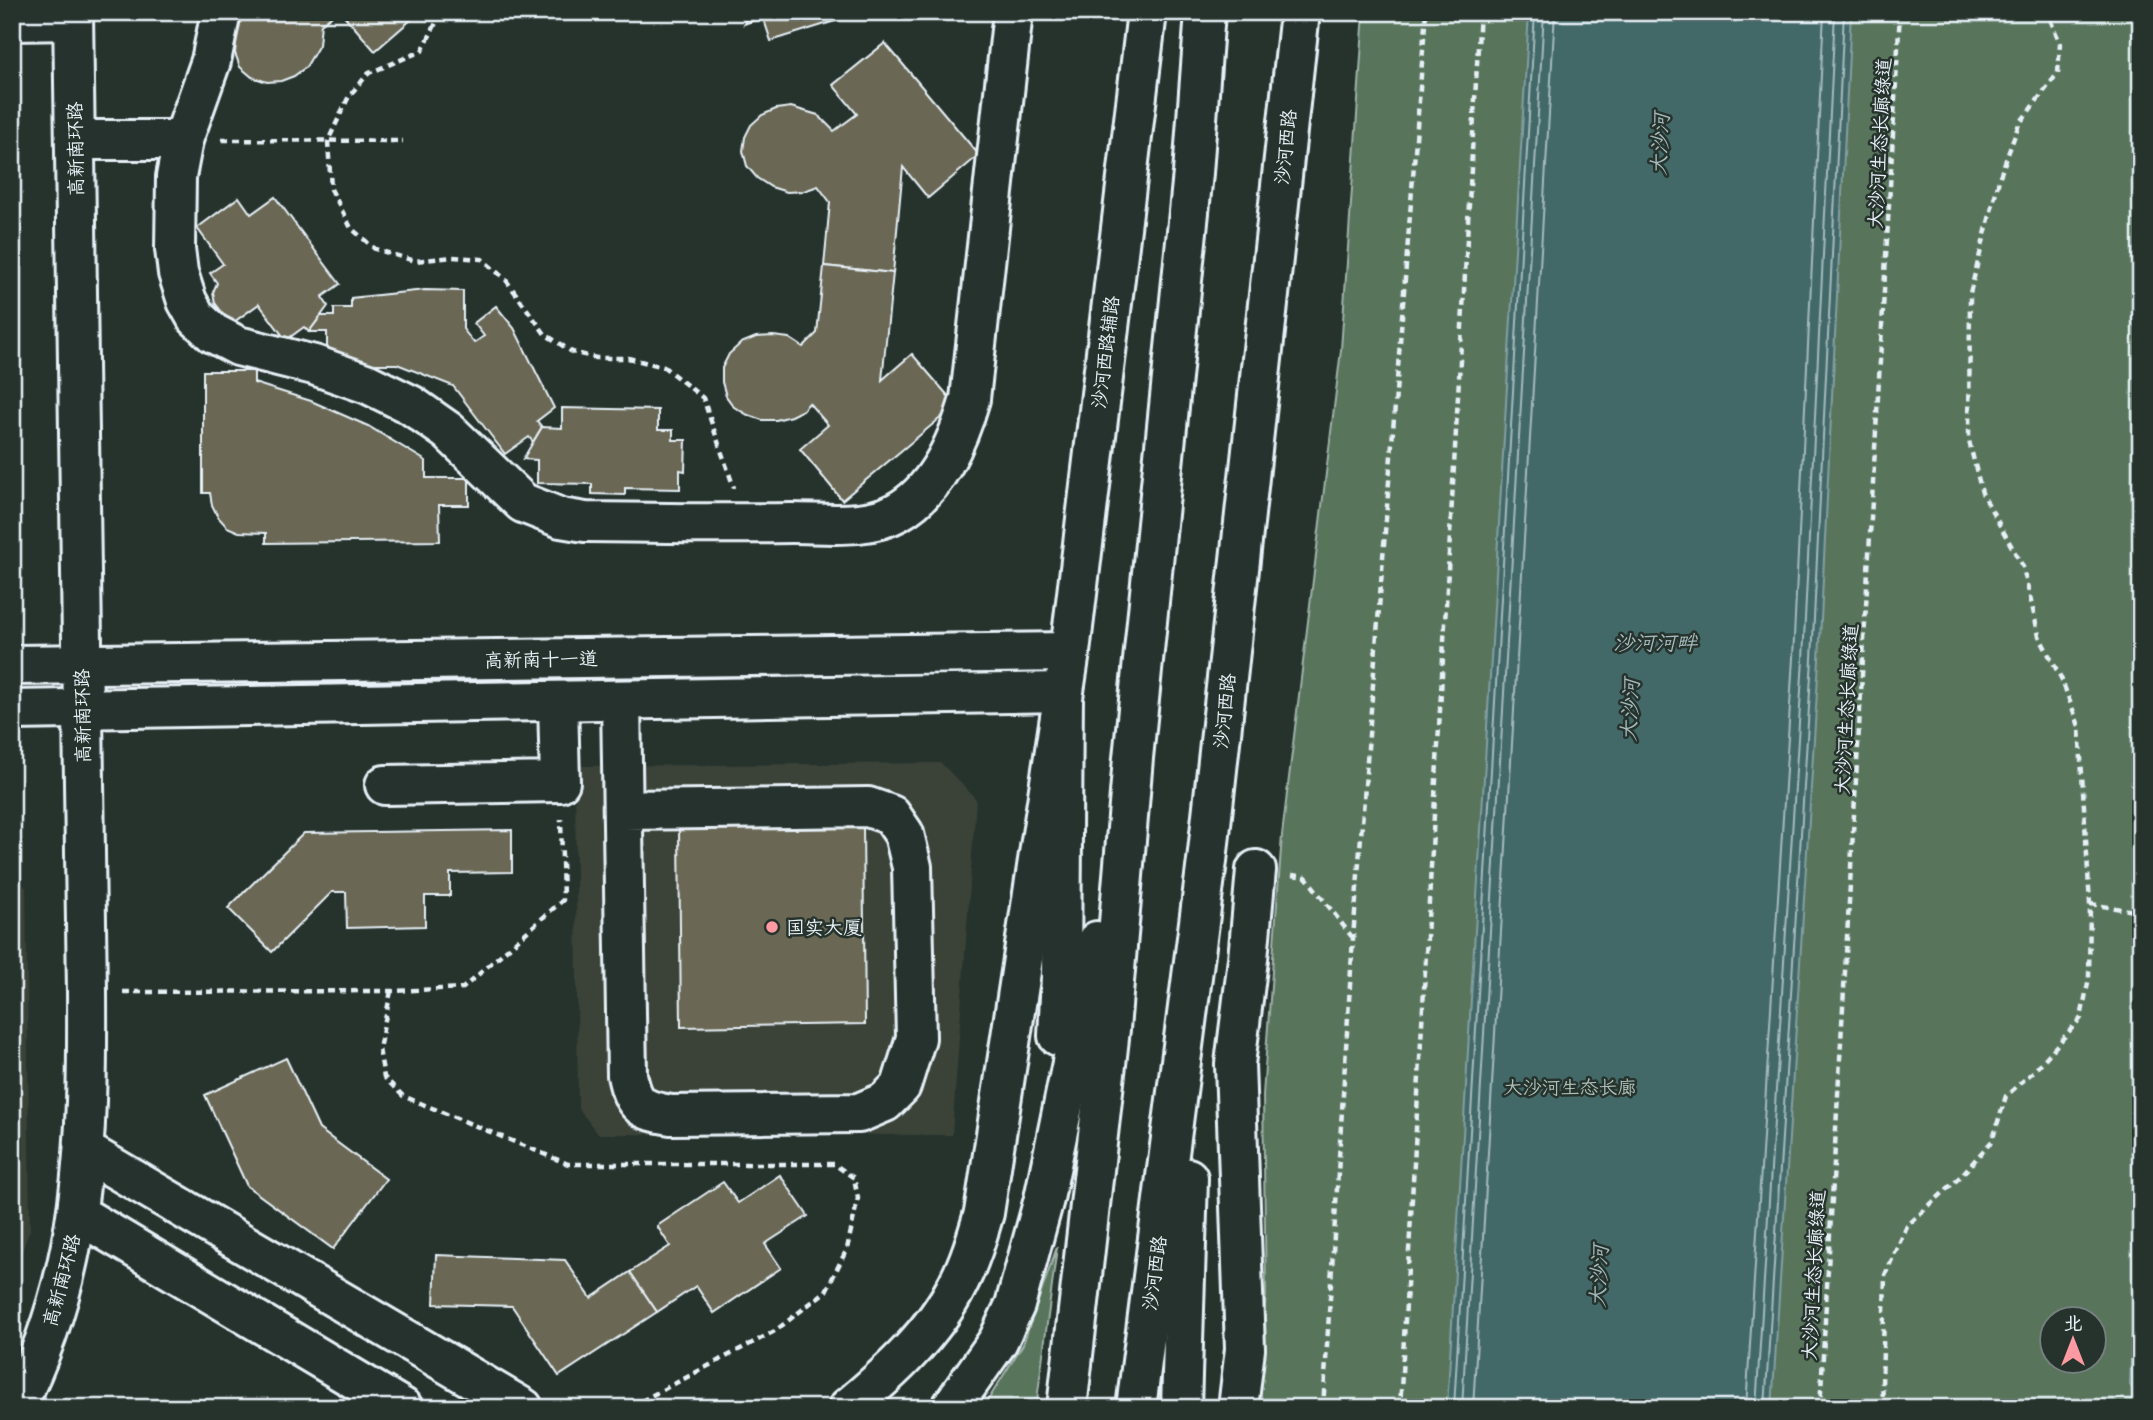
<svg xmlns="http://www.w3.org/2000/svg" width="2153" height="1420" font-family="Delius,'LXGW WenKai TC',sans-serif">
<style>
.built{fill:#3a4339}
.green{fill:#58745b;stroke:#a0b2aa;stroke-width:2;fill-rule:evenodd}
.water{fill:#436868;stroke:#859fa2;stroke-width:2}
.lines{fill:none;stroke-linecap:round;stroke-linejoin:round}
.shore{stroke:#a6babe;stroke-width:2}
.building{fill:#6a6854;stroke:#e8f1f8;stroke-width:2}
.minor-casing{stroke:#e8f1f8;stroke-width:44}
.major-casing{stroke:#e8f1f8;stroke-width:44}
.path{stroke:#e8f1f8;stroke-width:4.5;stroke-dasharray:7 5;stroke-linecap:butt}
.minor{stroke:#26332d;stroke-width:38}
.major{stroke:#26332d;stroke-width:38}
.poi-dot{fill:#ff9aa2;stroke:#26332d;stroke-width:2.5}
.labels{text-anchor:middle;stroke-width:5;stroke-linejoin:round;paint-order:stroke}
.street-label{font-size:19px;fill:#e8f1f8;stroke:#26332d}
.poi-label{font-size:19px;fill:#e8f1f8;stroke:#26332d;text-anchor:start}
.park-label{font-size:19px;fill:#aebfb9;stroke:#26332d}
.water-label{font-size:21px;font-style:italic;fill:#a6babe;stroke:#26332d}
</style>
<rect width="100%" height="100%" fill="#26332d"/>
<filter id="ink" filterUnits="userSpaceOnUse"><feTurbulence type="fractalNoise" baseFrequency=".0143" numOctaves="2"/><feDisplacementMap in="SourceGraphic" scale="14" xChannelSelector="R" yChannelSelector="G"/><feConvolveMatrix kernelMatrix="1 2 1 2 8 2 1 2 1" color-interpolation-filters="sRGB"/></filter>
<g filter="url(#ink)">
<!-- built -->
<g class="built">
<path d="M941 763 976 799 952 1135 598 1134 578 1108 575 766Z"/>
<path d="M12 872 26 888 30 1229 12 1279Z"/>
</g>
<!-- green -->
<g class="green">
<path d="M1364 12H2141V1408H1254L1266 1296 1263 1095 1282 835 1341 350ZM2052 1318H2094V1360H2052Z"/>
<path d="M1057 1247 1036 1408H983L1023 1344Z"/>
</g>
<!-- water -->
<g class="water">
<path d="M1529 12H1851L1819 660 1772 1408H1447Z"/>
<path d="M2141 1331V1399L2130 1385 2132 1335Z"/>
</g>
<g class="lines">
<!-- shore -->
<g class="shore">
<path d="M1454 1408 1535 12"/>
<path d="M1462 1408 1544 12"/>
<path d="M1473 1408 1555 12"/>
<path d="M1746 1408 1793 658 1824 12"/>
<path d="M1756 1408 1803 659 1835 12"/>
<path d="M1765 1408 1812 659 1844 12"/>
</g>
</g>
<!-- building -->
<g class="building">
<path d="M244 12H336L321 24 319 45 306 67 294 76 281 81 267 82 252 77 240 67 235 53 238 23Z"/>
<path d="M341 12H420L375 51Z"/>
<path d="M748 12H864L771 41 763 17 744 24Z"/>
<path d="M885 43 979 155 928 198 903 167 893 273 824 266 830 202 818 186 804 191 787 192 771 187 757 178 747 166 743 151 745 137 751 125 762 115 776 109 791 107 818 115 834 131 857 114 833 85Z"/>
<path d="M239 197 251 214 275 197 340 284 322 297 328 306 309 332 304 327 286 340 259 304 231 324 215 303 213 292 217 283 210 273 223 264 197 228Z"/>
<path d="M824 266 893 273 882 380 912 354 956 405 842 500 800 449 828 425 809 403 803 410 791 416 776 420H762L748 415 734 407 726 396 722 382V368L729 354 741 343 756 337 773 336 789 338 803 347 817 333Z"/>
<path d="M425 290 463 291V329L474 343 484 336 474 323 496 306 514 328 554 408 537 421 542 427 533 442 529 437 505 454 453 386 397 364H327V332H309L321 316H334V308H351V298Z"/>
<path d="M203 371H254V383L311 401 368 426 426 461V478H469V505H439L440 541 266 543V533L239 532 227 527 218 517 212 505 210 493H203Z"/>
<path d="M562 408 658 410V430H673V440H686L685 471 680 470V489L625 488V495L592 494V484L537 483V460L523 459 542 427 562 428Z"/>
<path d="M863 827 865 1024 681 1027 679 829Z"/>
<path d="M512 830V872L450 873V896H425V926L347 928 346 892H332L272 952 228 908 304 833Z"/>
<path d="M286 1058 319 1129 386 1179 333 1249 247 1186 205 1095Z"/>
<path d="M780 1175 808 1216 765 1244 781 1268 714 1313 696 1286 657 1312 630 1272 670 1246 657 1226 723 1182 738 1203Z"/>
<path d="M436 1255 565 1260 591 1298 630 1272 657 1312 559 1376 512 1306 434 1304Z"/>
</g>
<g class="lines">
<!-- minor casing -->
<g class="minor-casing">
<g id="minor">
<path d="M221 12 211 61 183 140 176 177 175 249 178 273 187 301 196 317 213 333 238 346 314 365 368 384 411 405 448 431 523 503 561 518 585 522C654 523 723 524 792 523 825 523 867 529 897 512 937 490 958 441 970 399L1013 12"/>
<path d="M12 21 73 20"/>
<path d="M75 140H183"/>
<path d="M12 665 1070 652"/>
<path d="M621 700 627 1075C634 1107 641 1110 671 1115L859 1113 885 1102 901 1086 916 1038 912 867 904 834 891 815 868 807 623 810"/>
<path d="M12 710 1063 692"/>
<path d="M385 785 560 782 558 701"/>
<path d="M85 1151 523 1408"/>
<path d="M78 1214 403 1408"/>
<path d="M15 1408C85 1274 88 1140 87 992L73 12"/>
<path d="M848 1408C890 1373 934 1333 958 1284 970 1261 977 1237 984 1213L1070 652 1147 12"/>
<path d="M1238 1408 1245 1349 1235 1064 1248 959 1256 870"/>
</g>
</g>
<!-- major casing -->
<g class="major-casing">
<g id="major">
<path d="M1058 1036 1061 977 1063 692"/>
<path d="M951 1408 998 1341 1015 1305 1044 1199 1097 941"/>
<path d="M1067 1408 1110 1029 1133 758 1193 173 1205 12"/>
<path d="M1136 1408 1207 861 1300 12"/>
<path d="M1181 1408 1188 1178"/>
</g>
</g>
<!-- path -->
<g class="path">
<path d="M437 12V21L422 51 369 73 349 96 328 141 331 189 351 228 375 249 415 261 453 257 482 259 506 280 545 334 572 352 596 358H628L664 367 703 398 734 488"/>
<path d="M1084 12 1111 15"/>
<path d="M222 140 403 141"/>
<path d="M1292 875 1306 877 1352 937"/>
<path d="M2090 904 2141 912"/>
<path d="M391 991 379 1049 384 1077 403 1096 568 1164H834L854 1178 858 1198 847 1249 826 1291 775 1331 628 1408"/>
<path d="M123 992 391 991 463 988 563 900 561 819"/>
<path d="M1323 1408 1353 938 1426 12"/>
<path d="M1400 1408 1480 12"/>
<path d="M1820 1408 1900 12"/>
<path d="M1884 1408 1882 1386 1885 1275 1907 1226 1960 1177 1992 1141 2006 1096 2034 1071 2081 1018 2089 978 2090 904 2079 726 2061 678 2039 636 2023 567 1982 493 1969 441 1970 293 2000 176 2019 124 2058 73 2060 43 2047 12"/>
</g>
<!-- minor -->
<use href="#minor" class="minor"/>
<!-- major -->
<use href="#major" class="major"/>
</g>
</g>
<!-- markers -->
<circle class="poi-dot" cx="772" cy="927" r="7"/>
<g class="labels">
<!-- street labels -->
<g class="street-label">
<text transform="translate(1879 143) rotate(-87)" y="7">大沙河生态长廊绿道</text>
<text transform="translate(1285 147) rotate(-84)" y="7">沙河西路</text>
<text transform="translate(75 149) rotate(-91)" y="7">高新南环路</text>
<text transform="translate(1105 352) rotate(-83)" y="7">沙河西路辅路</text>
<text transform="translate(541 659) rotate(-1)" y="7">高新南十一道</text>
<text transform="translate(1846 709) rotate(-87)" y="7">大沙河生态长廊绿道</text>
<text transform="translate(1224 711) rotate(-84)" y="7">沙河西路</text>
<text transform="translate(82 716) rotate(-91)" y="7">高新南环路</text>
<text transform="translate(1154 1273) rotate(-82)" y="7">沙河西路</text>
<text transform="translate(1813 1275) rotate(-87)" y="7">大沙河生态长廊绿道</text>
<text transform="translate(61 1280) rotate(-75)" y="7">高新南环路</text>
</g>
<!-- poi labels -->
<g class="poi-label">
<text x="786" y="934">国实大厦</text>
</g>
<!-- park labels -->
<g class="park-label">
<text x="1570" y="1094">大沙河生态长廊</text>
</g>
<!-- water labels -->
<g class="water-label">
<text transform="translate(1660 144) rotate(-87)" y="7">大沙河</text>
<text x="1655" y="650">沙河河畔</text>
<text transform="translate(1630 710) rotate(-87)" y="7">大沙河</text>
<text transform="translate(1599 1276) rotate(-87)" y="7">大沙河</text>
</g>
</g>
<!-- margin -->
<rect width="2153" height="1420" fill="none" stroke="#26332d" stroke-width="42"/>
<rect x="21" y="21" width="2111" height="1378" fill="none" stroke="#e8f1f8" stroke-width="2.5" filter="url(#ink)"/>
<!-- north arrow -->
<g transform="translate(2073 1340)"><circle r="33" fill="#26332d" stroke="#747f7e" stroke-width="2"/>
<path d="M0-5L12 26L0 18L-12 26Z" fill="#ff9aa2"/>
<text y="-10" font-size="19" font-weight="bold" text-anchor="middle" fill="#e8f1f8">北</text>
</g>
</svg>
